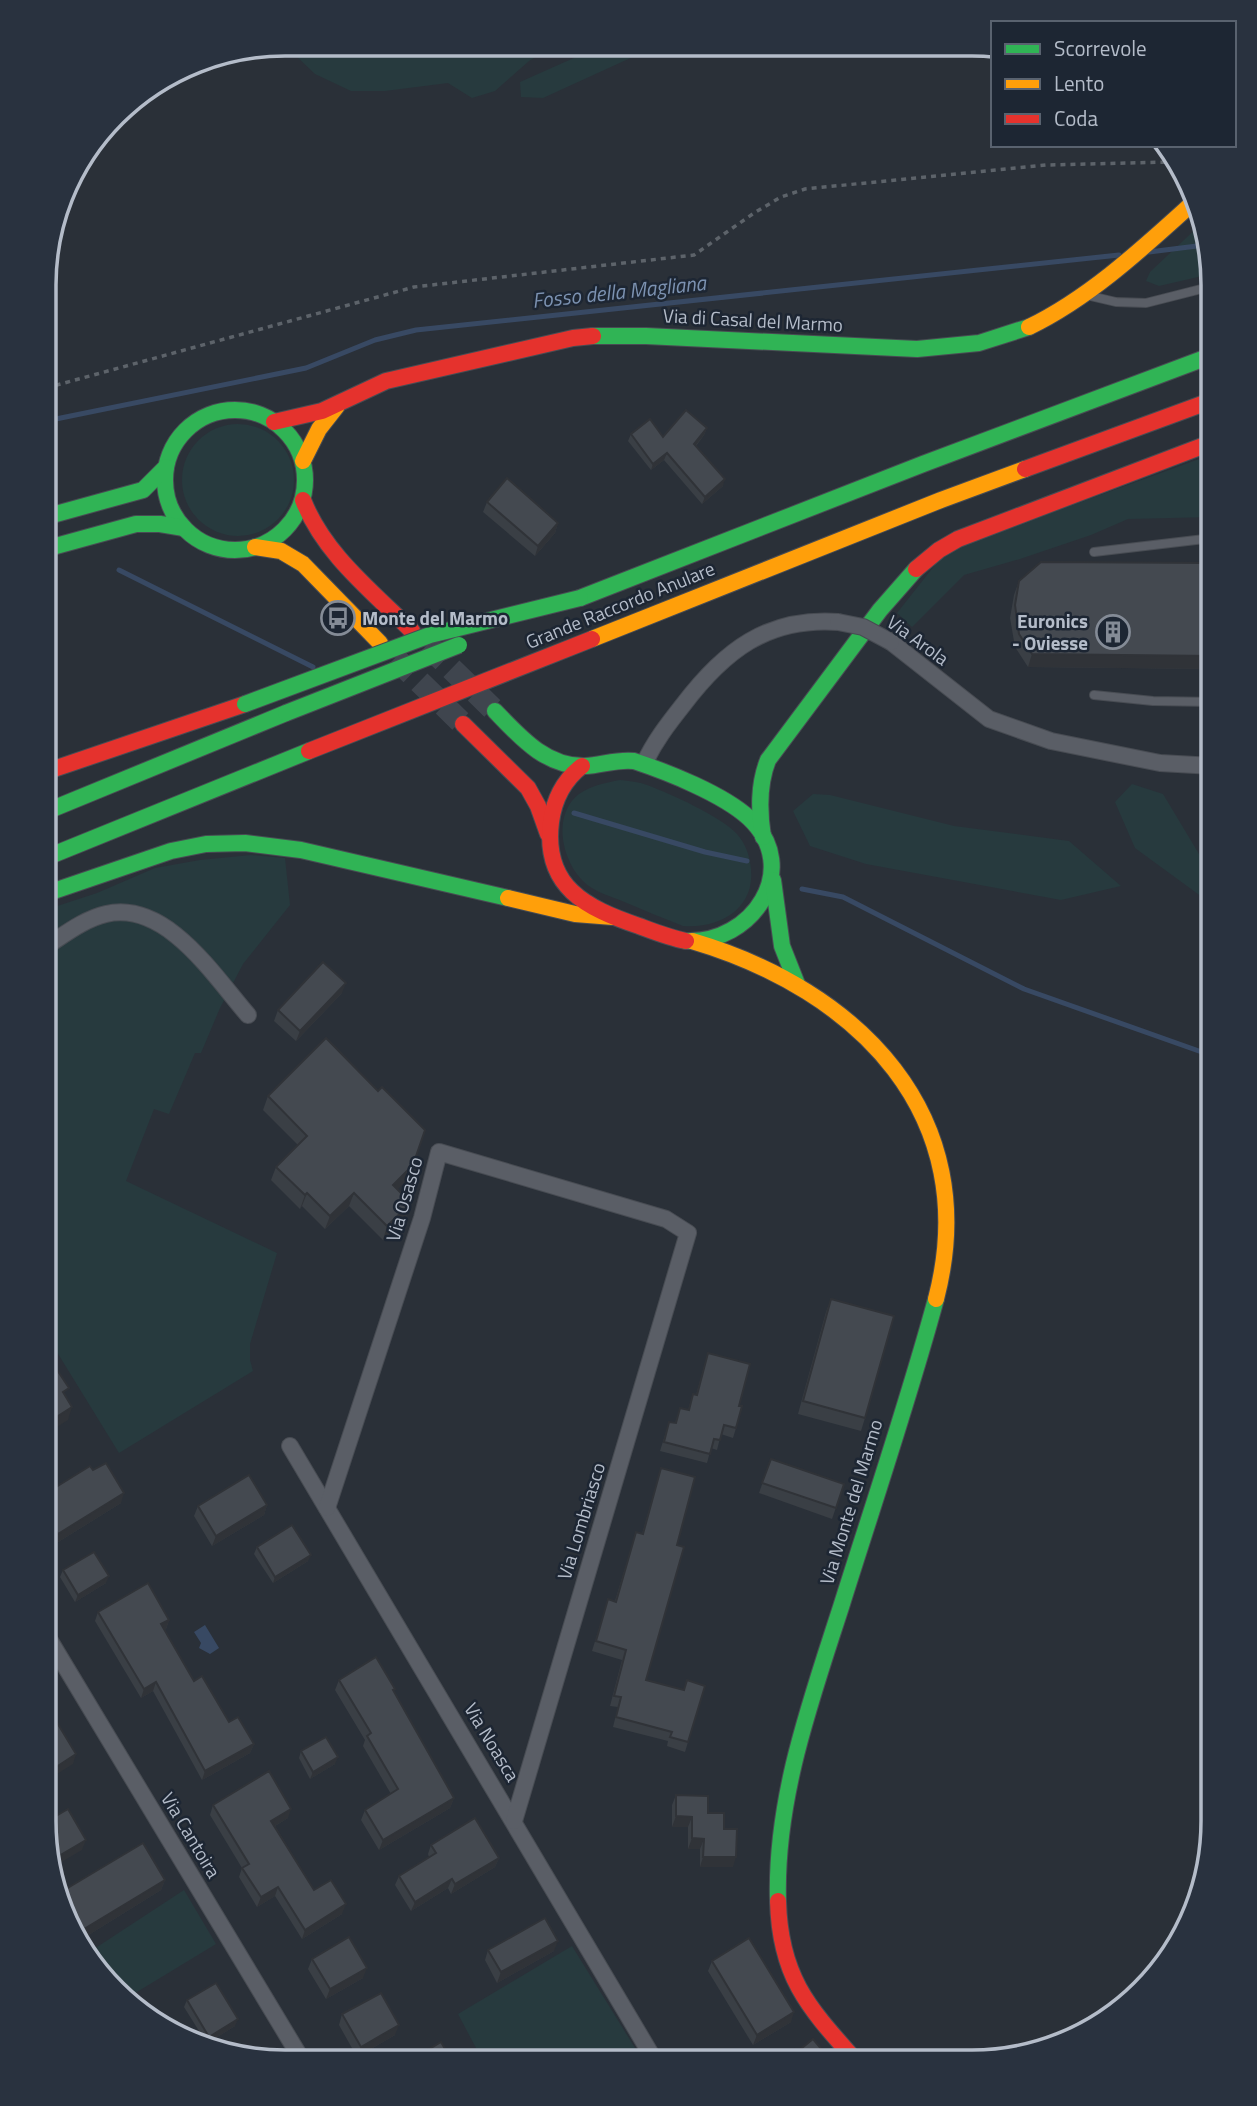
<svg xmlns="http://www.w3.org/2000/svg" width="1257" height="2106" font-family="'Titillium Web',sans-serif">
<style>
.green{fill:#273a3e}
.water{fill:#384963}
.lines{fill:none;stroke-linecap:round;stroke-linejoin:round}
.stream{stroke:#384963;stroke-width:5}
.secondary-tunnel{stroke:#3f454e;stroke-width:23;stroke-dasharray:23 11;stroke-linecap:butt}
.lane-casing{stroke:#484c53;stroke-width:10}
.street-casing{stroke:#484c53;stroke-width:18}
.fast-casing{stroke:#484c53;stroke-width:18}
.slow-casing{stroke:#484c53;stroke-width:18}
.jam-casing{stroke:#484c53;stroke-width:18}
.path{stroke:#5d636a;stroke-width:3.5;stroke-dasharray:5 5;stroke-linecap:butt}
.lane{stroke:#5a5e66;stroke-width:8}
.street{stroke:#5a5e66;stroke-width:16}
.fast{stroke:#30b455;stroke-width:16}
.slow{stroke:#ff9f0a;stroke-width:16}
.jam{stroke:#e5322d;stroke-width:16}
.street-bridge-casing{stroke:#484c53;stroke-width:18;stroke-linecap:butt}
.fast-bridge-casing{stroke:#474c53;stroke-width:18;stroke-linecap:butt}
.jam-bridge-casing{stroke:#474c53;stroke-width:18;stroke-linecap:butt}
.street-bridge{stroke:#5a5e66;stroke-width:16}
.fast-bridge{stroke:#30b455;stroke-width:16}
.jam-bridge{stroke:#e5322d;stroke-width:16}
.wall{fill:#3a3f45}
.shaded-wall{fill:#303338}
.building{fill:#444950;stroke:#303338;stroke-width:2}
.labels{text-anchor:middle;stroke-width:5;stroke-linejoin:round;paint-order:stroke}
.street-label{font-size:19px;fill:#b4bcc9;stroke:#1d2633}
.poi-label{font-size:19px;font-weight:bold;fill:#b4bcc9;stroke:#1d2633;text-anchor:start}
.water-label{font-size:21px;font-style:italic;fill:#7c92b1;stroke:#1d2633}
.rim{fill:none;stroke:#b4bcc9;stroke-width:3.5}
</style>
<rect width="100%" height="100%" fill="#2a3038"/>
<!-- green -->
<g class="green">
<path d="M290 44 555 45 529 61 495 91 472 98 448 83 385 91H351L315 74 293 53Z"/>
<path d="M603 45H659L543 98 521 97 520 82Z"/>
<path d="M1201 224 1211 274 1159 286 1146 281 1150 272Z"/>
<circle cx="238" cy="480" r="56"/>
<path d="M1213 454V517L1128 519 1091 535 1020 559 964 575 912 627 897 613 946 551Z"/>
<path d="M620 780C629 781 639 782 647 785 671 794 720 816 737 834 746 844 750 857 751 869 755 909 719 929 683 926 663 918 643 910 622 901 613 897 601 894 592 888 564 871 549 817 579 794 592 785 605 783 620 780Z"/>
<path d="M1132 784 1163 794 1208 869 1213 870V905L1135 848 1115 802Z"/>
<path d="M813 794 830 795 954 826 1069 841 1121 886 1061 900 866 864 810 846 793 811Z"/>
<path d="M251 855 285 858 290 905 243 964 220 1008 201 1053H195L169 1114 154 1109 126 1181 277 1253 250 1344V1360L253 1371 119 1453 44 1331 45 910 97 893 155 868 200 860Z"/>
<path d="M184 1890 216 1944 127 1998 91 1951Z"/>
<path d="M572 1946 643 2061H483L458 2014Z"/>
</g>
<!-- water -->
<path class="water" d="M205 1625 219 1648 210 1654 199 1648 201 1643 194 1632Z"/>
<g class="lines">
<!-- stream -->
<g class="stream">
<path d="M1149 252 1205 245"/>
<path d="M46 421 306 368 375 340 416 330 1119 255"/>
<path d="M119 570 313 667"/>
<path d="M574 813 705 852 747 861"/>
<path d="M802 889 843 897 1024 989 1213 1056"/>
</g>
<!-- secondary-tunnel -->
<g class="secondary-tunnel">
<path d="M427 645 495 711"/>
<path d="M395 658 463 724"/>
</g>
<!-- lane casing -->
<g class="lane-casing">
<g id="lane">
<path d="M1086 295 1116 302 1146 303 1213 286"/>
<path d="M1094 552 1213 538"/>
<path d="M1094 695 1153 701 1213 702"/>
</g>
</g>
<!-- street casing -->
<g class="street-casing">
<g id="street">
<path d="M891 642 989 719 1051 741 1160 763 1213 766"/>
<path d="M644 764C654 742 668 724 683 705 724 651 767 617 838 622"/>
<path d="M45 947C64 935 84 919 106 914 166 900 214 976 248 1015"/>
<path d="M290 1446 655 2061"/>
<path d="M327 1508 422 1218 439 1152 666 1219 688 1233 514 1821"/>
<path d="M44 1631 302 2060"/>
</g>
</g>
<!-- fast casing -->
<g class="fast-casing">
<g id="fast">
<path d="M593 336H646L917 349 979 343 1029 327"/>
<circle cx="235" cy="480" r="70"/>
<path d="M45 517 143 490 166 467"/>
<path d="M45 549 136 524H160L184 528"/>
<path d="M580 598 923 464 1213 355"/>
<path d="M495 711C520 737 546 767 585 766 602 765 617 759 634 761 667 772 723 794 749 818 803 869 752 944 686 941"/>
<path d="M45 812 286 713"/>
<path d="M763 837C759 811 758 785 768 760L880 610 916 569"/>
<path d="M45 858 309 751"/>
<path d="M773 880 782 946 797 984"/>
<path d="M45 894 171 851 206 844 245 843 301 850 508 898"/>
<path d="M778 1901C775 1800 810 1703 841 1607 873 1505 908 1402 936 1299"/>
</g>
</g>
<!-- slow casing -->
<g class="slow-casing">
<g id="slow">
<path d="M1029 327C1091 297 1145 246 1196 200"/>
<path d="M303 461 319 429 337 406"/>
<path d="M255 547 281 551 303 564 380 643"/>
<path d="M592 639 941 500 1025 469"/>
<path d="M508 898 575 914 613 917"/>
<path d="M692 941C858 990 984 1115 936 1299"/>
</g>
</g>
<!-- jam casing -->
<g class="jam-casing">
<g id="jam">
<path d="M274 422 322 411 386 381 573 338 593 336"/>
<path d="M1025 469 1213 400"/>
<path d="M303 500C324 554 372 591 412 631"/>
<path d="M916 569 939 550 958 539 1213 442"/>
<path d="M463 724 528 788 538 806 548 834"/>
<path d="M582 766C564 780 554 799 551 822 543 887 586 908 639 926 655 932 670 938 686 941"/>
<path d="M45 772 245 704"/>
<path d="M778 1901C780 1978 809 2008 857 2062"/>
</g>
</g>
<!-- path -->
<path class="path" d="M46 388 414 287 694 255 754 213 781 197 805 189 1046 165 1171 162"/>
<!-- lane -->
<use href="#lane" class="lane"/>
<!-- street -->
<use href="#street" class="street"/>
<!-- fast -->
<use href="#fast" class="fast"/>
<!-- slow -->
<use href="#slow" class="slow"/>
<!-- jam -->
<use href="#jam" class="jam"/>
<!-- street-bridge casing -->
<g class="street-bridge-casing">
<path id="street-bridge" d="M838 622 863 627 891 642"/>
</g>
<!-- fast-bridge casing -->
<g class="fast-bridge-casing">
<g id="fast-bridge">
<path d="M245 704 430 635 580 598"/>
<path d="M286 713 459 645"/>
</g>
</g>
<!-- jam-bridge casing -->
<g class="jam-bridge-casing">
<path id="jam-bridge" d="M309 751 592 639"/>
</g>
<!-- street-bridge -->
<use href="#street-bridge" class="street-bridge"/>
<!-- fast-bridge -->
<use href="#fast-bridge" class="fast-bridge"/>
<!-- jam-bridge -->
<use href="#jam-bridge" class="jam-bridge"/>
</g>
<!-- wall -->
<g class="wall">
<path d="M707 428 704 435 696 446 723 486 702 504 664 460 651 470 628 441 631 434 663 437Z"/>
<path d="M487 502 558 523 555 533 535 556 483 512Z"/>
<path d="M1213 563V669L1028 667 1015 647 1010 618 1014 595 1019 581Z"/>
<path d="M342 993 296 1041 274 1021 278 1010Z"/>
<path d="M268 1096 409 1178 397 1189 411 1203 406 1217 383 1240 349 1206 325 1229 302 1206 300 1209 271 1180 276 1167 298 1145 263 1110Z"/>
<path d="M831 1299 865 1418 861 1431 798 1414 826 1312Z"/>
<path d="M708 1353 739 1406 736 1428 733 1438 721 1434 717 1450 711 1448 707 1463 660 1451 669 1422 675 1423 680 1408 688 1410 693 1394 696 1395Z"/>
<path d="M771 1459 844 1484 832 1519 759 1493Z"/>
<path d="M661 1468 677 1545 646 1680 684 1690 687 1680 688 1742 685 1752 667 1746 668 1741 613 1727 618 1707 610 1706 622 1660 592 1651 608 1599 615 1601 636 1532 642 1534Z"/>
<path d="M93 1470 121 1503 55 1544 44 1527V1501L48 1492Z"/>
<path d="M267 1505 264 1515 212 1546 194 1516 198 1506Z"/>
<path d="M257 1547 308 1561 273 1583 254 1554Z"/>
<path d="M63 1570 106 1583 75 1602 60 1577Z"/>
<path d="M98 1612 169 1620 166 1629 164 1630 194 1681 229 1722 254 1744 250 1753 202 1780 153 1691 141 1698 95 1621Z"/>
<path d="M339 1680 394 1692 454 1798 450 1808 379 1850 361 1820 365 1810 391 1794 363 1746 365 1740 335 1690Z"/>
<path d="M301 1751 335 1764 310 1779 299 1758Z"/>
<path d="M676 1795 708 1813 724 1829 733 1867H700V1849H688V1827H672V1805Z"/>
<path d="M213 1805 288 1818 275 1826 314 1890 342 1914 302 1939 275 1896 257 1907 239 1877 242 1868 210 1815Z"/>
<path d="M431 1845 499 1858 495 1867 451 1894 448 1888 411 1911 395 1885 399 1876 429 1857 428 1854Z"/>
<path d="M165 1880 161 1890 82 1939 71 1925 61 1908 59 1898 61 1892Z"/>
<path d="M488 1950 554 1951 497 1983 485 1960Z"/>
<path d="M312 1959 363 1978 326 1999 308 1969Z"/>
<path d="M712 1961 791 2022 753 2045 708 1971Z"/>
<path d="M187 2000 235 2026 209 2042 204 2039 184 2007Z"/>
<path d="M342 2014 395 2035 357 2057 339 2025Z"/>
</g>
<!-- shaded-wall -->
<g class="shaded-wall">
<path d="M707 428 704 435 692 450 694 444Z"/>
<path d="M667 453 664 460 651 470 653 464Z"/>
<path d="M725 479 723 486 702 504 705 497Z"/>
<path d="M558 523 555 533 535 556 538 546Z"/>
<path d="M1032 654 1213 656V669L1028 667Z"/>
<path d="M346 983 342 993 296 1041 300 1031Z"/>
<path d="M413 1165 409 1178 388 1199 393 1185Z"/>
<path d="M307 1193 302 1206 300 1209 305 1195Z"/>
<path d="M354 1193 349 1206 325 1229 330 1216Z"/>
<path d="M411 1203 406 1217 383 1240 387 1226Z"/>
<path d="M72 1407 68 1420 44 1435V1425Z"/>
<path d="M124 1493 121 1503 55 1544 58 1534Z"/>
<path d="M267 1505 264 1515 212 1546 216 1536Z"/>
<path d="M311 1555 308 1561 273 1583 275 1577Z"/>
<path d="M109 1576 106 1583 75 1602 78 1595Z"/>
<path d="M169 1620 166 1629 158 1633 161 1624Z"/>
<path d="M156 1682 153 1691 141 1698 144 1689Z"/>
<path d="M254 1744 250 1753 202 1780 205 1771Z"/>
<path d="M76 1754 73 1764 44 1782V1775Z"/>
<path d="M338 1757 335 1764 310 1779 313 1772Z"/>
<path d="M454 1798 450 1808 379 1850 383 1840Z"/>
<path d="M291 1809 288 1818 268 1830 271 1821Z"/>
<path d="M676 1816 692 1817 688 1827H672Z"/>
<path d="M692 1838 704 1839 700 1849H688Z"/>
<path d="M86 1840 82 1850 53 1867 52 1860Z"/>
<path d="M703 1857H736L733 1867H700Z"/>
<path d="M499 1858 495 1867 451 1894 455 1884Z"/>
<path d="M452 1879 448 1888 411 1911 415 1902Z"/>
<path d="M165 1880 161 1890 82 1939 81 1937 84 1929Z"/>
<path d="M278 1887 275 1896 257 1907 261 1897Z"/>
<path d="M346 1904 342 1914 302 1939 305 1930Z"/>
<path d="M558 1941 554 1951 497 1983 501 1972Z"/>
<path d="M367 1968 363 1978 326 1999 330 1989Z"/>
<path d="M794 2012 791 2022 753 2045 757 2035Z"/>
<path d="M238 2019 235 2026 209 2042 207 2041 209 2037Z"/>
<path d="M399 2025 395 2035 357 2057 361 2047Z"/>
</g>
<!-- building -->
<g class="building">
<path d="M686 410 707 428 694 444 725 479 705 497 667 453 653 464 631 434 650 419 663 437Z"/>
<path d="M507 478 558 523 538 546 487 502Z"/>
<path d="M1041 562 1213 563V656L1032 654 1019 634 1015 605 1019 581Z"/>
<path d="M323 962 346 983 300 1031 278 1010Z"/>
<path d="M326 1038 378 1091 382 1087 425 1130 413 1165 393 1185 411 1203 387 1226 354 1193 330 1216 307 1193 305 1195 276 1167 307 1136 268 1096Z"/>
<path d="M831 1299 894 1316 865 1418 803 1401Z"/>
<path d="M44 1350 69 1388 63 1392 72 1407 44 1425Z"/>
<path d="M708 1353 750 1364 739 1406H742L736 1428 724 1425 720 1440 714 1439 710 1454 664 1442 669 1422 676 1423 680 1408 689 1410 693 1394 697 1395Z"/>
<path d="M771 1459 844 1484 836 1508 762 1483Z"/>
<path d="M106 1463 124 1493 58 1534 44 1511V1501L51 1497 48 1492 90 1466 93 1470Z"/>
<path d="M661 1468 695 1477 677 1545 684 1547 646 1680 684 1690 687 1680 705 1686 688 1742 670 1737 672 1732 616 1717 621 1697 614 1696 626 1650 596 1641 608 1599 616 1602 636 1532 643 1534Z"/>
<path d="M249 1475 267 1505 216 1536 198 1506Z"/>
<path d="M292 1525 311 1555 275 1577 257 1547Z"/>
<path d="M94 1552 109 1576 78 1595 63 1570Z"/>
<path d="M148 1583 169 1620 161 1624 194 1681 202 1676 229 1722 238 1717 254 1744 205 1771 156 1682 144 1689 98 1612Z"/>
<path d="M376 1657 395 1689 393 1690 454 1798 383 1840 365 1810 398 1789 367 1736 371 1733 339 1680Z"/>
<path d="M44 1701 76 1754 44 1775Z"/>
<path d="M326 1737 338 1757 313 1772 301 1751Z"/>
<path d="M269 1771 291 1809 271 1821 314 1890 331 1880 346 1904 305 1930 278 1887 261 1897 242 1868 249 1864 213 1805Z"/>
<path d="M676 1795 708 1796V1813H724V1829H737L736 1857H703L704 1839 692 1838V1817L676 1816Z"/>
<path d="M68 1809 86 1840 52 1860 44 1823Z"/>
<path d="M475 1818 499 1858 455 1884 452 1879 415 1902 399 1876 436 1853 431 1845Z"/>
<path d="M143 1843 165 1880 84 1929 61 1892Z"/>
<path d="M545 1918 558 1941 501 1972 488 1950Z"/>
<path d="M349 1937 367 1968 330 1989 312 1959Z"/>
<path d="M749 1938 794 2012 757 2035 712 1961Z"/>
<path d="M216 1983 238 2019 209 2037 187 2000Z"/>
<path d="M381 1993 399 2025 361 2047 342 2014Z"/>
<path d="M813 2039 832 2062H779L795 2049 797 2052Z"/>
<path d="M441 2042 452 2061H410Z"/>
</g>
<!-- icons -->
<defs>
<g id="bus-ring" transform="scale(1.75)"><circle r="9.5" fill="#1d2633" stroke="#848b96" stroke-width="1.5"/><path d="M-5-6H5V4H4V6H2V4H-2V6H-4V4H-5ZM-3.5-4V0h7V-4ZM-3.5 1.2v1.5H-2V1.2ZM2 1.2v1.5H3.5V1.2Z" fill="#848b96"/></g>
<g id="building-ring" transform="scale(1.75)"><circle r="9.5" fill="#1d2633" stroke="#848b96" stroke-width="1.5"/><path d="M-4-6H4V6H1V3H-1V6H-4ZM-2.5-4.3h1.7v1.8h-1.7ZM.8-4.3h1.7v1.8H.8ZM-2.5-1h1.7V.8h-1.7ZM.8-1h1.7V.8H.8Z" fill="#848b96"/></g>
</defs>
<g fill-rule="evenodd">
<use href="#bus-ring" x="338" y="618"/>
<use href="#building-ring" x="1113" y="632"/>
</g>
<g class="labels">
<!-- street labels -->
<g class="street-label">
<text transform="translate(753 320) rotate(3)" y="7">Via di Casal del Marmo</text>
<text transform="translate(620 605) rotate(-22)" y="7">Grande Raccordo Anulare</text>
<text transform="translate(918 640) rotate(36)" y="7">Via Arola</text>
<text transform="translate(404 1199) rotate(-74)" y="7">Via Osasco</text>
<text transform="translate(851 1502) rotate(-73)" y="7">Via Monte del Marmo</text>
<text transform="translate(581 1521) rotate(-73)" y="7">Via Lombriasco</text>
<text transform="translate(492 1742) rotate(59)" y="7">Via Noasca</text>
<text transform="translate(191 1835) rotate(59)" y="7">Via Cantoira</text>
</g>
<!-- poi labels -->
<g class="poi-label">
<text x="362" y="625">Monte del Marmo</text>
<text x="1088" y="628" text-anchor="end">Euronics<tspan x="1088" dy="22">- Oviesse</tspan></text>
</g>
<!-- water labels -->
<g class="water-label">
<text transform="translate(619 292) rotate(-6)" y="7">Fosso della Magliana</text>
</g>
</g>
<!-- crop -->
<path d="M0 0H1257V2106H0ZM285 56H972A229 229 0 0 1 1201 285V1821A229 229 0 0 1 972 2050H285A229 229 0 0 1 56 1821V285A229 229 0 0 1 285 56Z" fill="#29323f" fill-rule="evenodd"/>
<path class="rim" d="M285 56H972A229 229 0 0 1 1201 285V1821A229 229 0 0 1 972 2050H285A229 229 0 0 1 56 1821V285A229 229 0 0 1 285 56Z"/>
<!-- legend -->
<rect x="991" y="21" width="245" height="126" fill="#1d2633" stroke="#59626f" stroke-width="2"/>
<rect x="1005" y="44" width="35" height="10" fill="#30b455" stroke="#59626f" stroke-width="2"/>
<text x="1054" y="56" font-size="21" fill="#b4bcc9">Scorrevole</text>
<rect x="1005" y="79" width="35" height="10" fill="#ff9f0a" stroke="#59626f" stroke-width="2"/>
<text x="1054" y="91" font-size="21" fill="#b4bcc9">Lento</text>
<rect x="1005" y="114" width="35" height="10" fill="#e5322d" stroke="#59626f" stroke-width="2"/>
<text x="1054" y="126" font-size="21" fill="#b4bcc9">Coda</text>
</svg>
